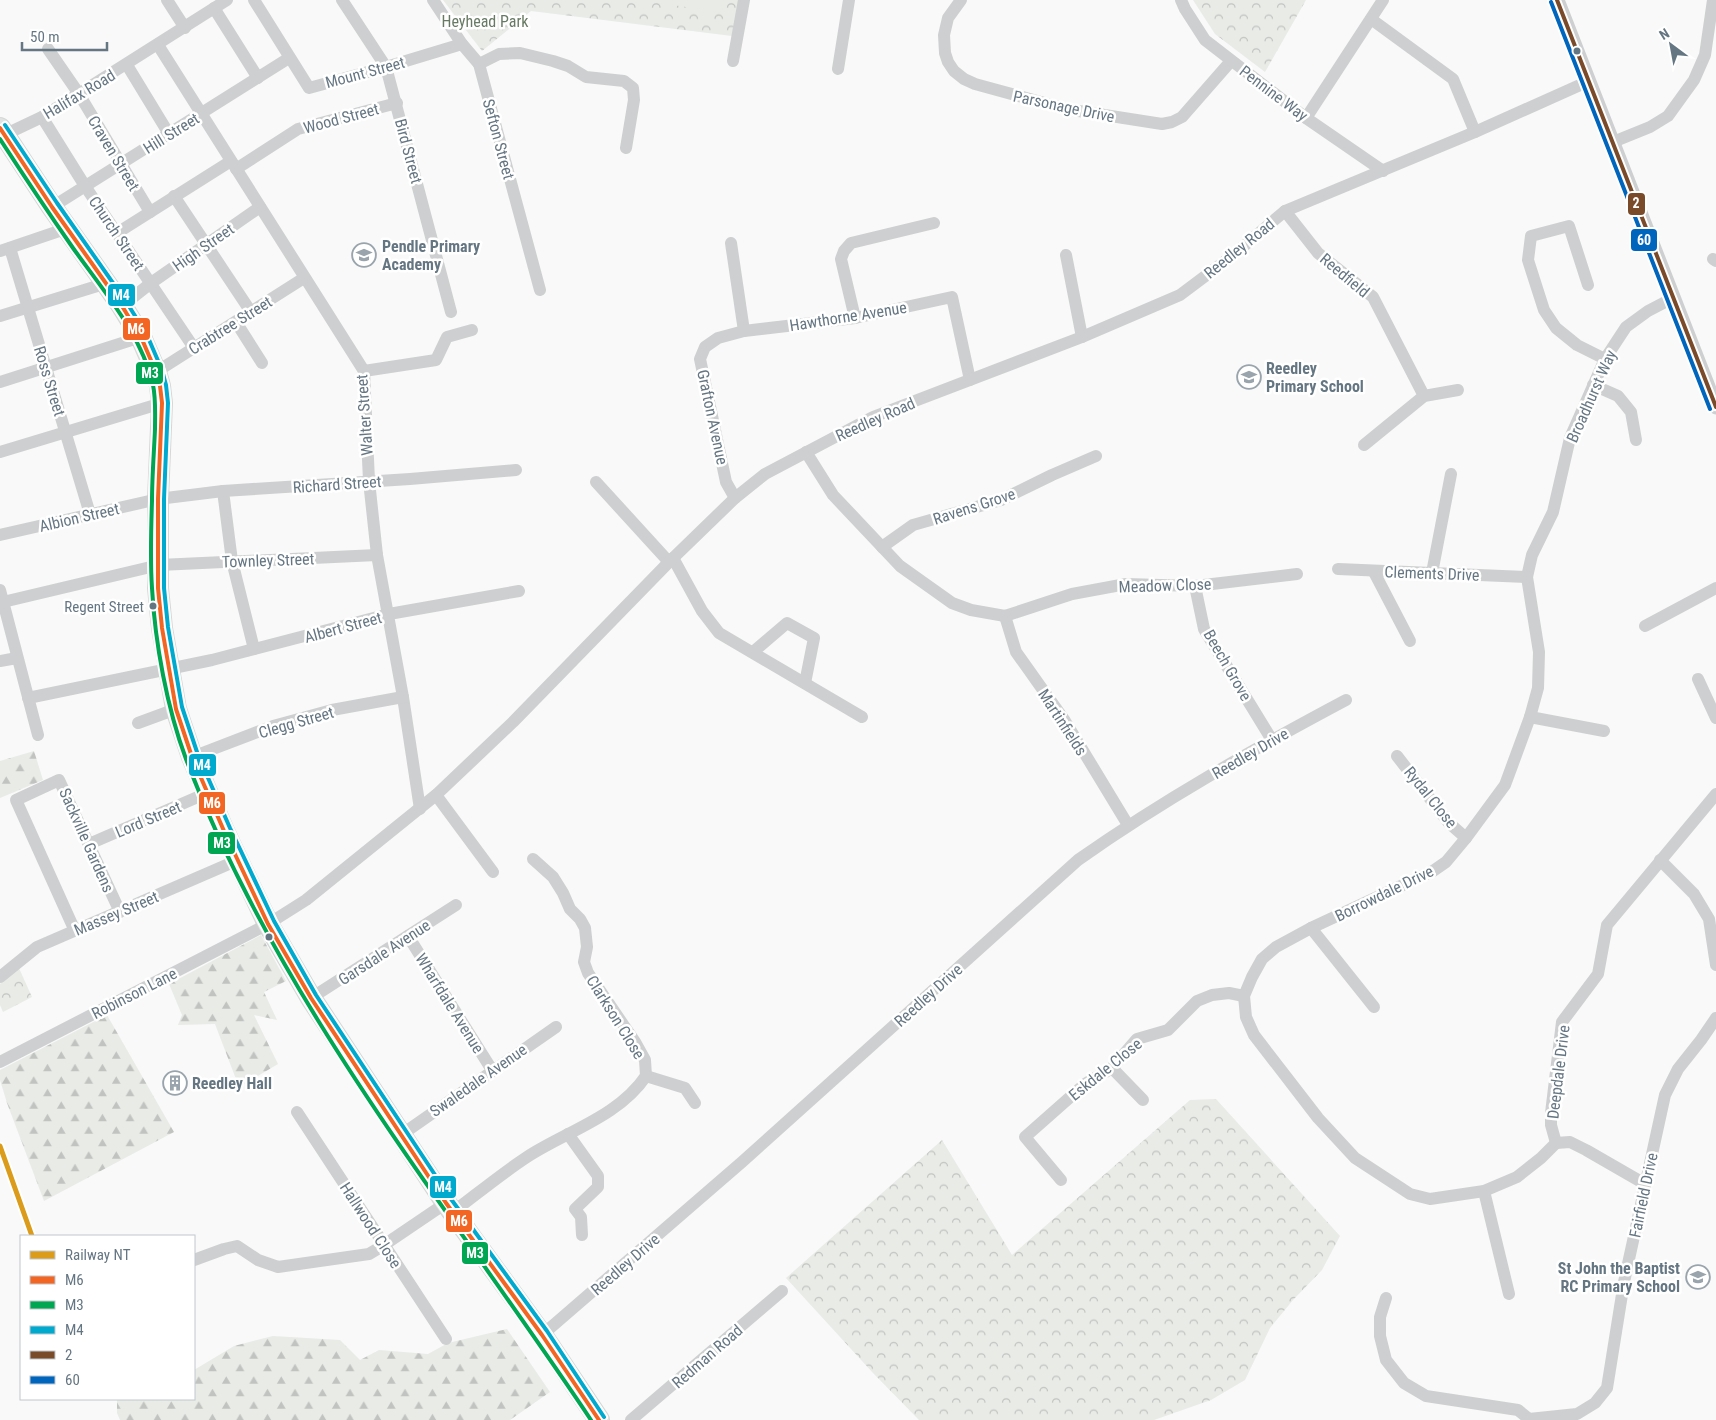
<svg xmlns="http://www.w3.org/2000/svg" width="1716" height="1420" font-family="'Roboto Condensed',sans-serif">
<style>
.forest{fill:url(#forest-firs)}
.park{fill:url(#park-crowns)}
.pitch{fill:#e8ebe6}
.lines{fill:none;stroke-linecap:round;stroke-linejoin:round}
.trunk-casing{stroke:#d5d6d6;stroke-width:22}
.minor{stroke:#cecfd0;stroke-width:12}
.tertiary{stroke:#cecfd0;stroke-width:15}
.trunk{stroke:#e1e2e2;stroke-width:20}
.bus-1-casing{stroke:#fff;stroke-width:8}
.bus-2-casing{stroke:#fff;stroke-width:8}
.bus-3-casing{stroke:#fff;stroke-width:8}
.bus-4-casing{stroke:#fff;stroke-width:8}
.bus-5-casing{stroke:#fff;stroke-width:8}
.bus-1{stroke:#f26522;stroke-width:4}
.bus-2{stroke:#00a651;stroke-width:4}
.bus-3{stroke:#00a9ce;stroke-width:4}
.bus-4{stroke:#7a4b2a;stroke-width:4}
.bus-5{stroke:#0065bd;stroke-width:4}
.rail-1-casing{stroke:#fff;stroke-width:9}
.rail-1{stroke:#da9c1a;stroke-width:5}
.bus-dot{fill:#657683;stroke:#fff;stroke-width:2}
.labels{text-anchor:middle;stroke-width:5;stroke-linejoin:round;paint-order:stroke}
.bus-label{font-size:15px;fill:#657683;stroke:#fff;text-anchor:end}
.park-label{font-size:16px;fill:#687a64;stroke:#fff}
.street-label{font-size:16px;fill:#657683;stroke:#fff}
.poi-label{font-size:16px;font-weight:bold;fill:#657683;stroke:#fff;text-anchor:start}
.line-badge{stroke:#fff;stroke-width:2}
.badge-label{font-size:14px;text-anchor:middle;font-weight:bold;fill:#fff}
</style>
<defs>
<pattern id="forest-firs" width="22" height="20" patternUnits="userSpaceOnUse" patternTransform="scale(1.25)"><rect width="22" height="20" fill="#e8ebe6"/><path d="M5 1l3.5 6h-7zM16 11l3.5 6h-7z" fill="#c0c3c0"/></pattern>
<pattern id="park-crowns" width="20" height="18" patternUnits="userSpaceOnUse" patternTransform="scale(1.25)"><rect width="20" height="18" fill="#e8ebe6"/><path d="M2 6a3 3 0 1 1 6 0M12 15a3 3 0 1 1 6 0" fill="none" stroke="#c0c3c0"/></pattern>
</defs>
<rect width="100%" height="100%" fill="#f9f9f9"/>
<!-- forest -->
<g class="forest">
<path d="M34 751 43 780 0 798V761Z"/>
<path d="M261 935 286 981 264 992 277 1020 254 1015 278 1064 239 1087 215 1024 178 1025 182 1015 169 984Z"/>
<path d="M107 1015 174 1132 44 1201 7 1103 0 1080V1070Z"/>
<path d="M507 1329 550 1392 510 1420H120L117 1413V1399H194V1370L234 1346 273 1336 340 1340 360 1360 379 1350 428 1354 448 1343Z"/>
</g>
<!-- park -->
<g class="park">
<path d="M443 0H740L732 36 531 11 482 51Z"/>
<path d="M1193 0H1306L1265 72 1215 34Z"/>
<path d="M18 966 32 997 3 1012 0 1005V984Z"/>
<path d="M1216 1099 1340 1236 1322 1270 1293 1300 1270 1328 1245 1380 1211 1400 1154 1420H919L873 1373 786 1278 942 1140 1012 1255 1190 1100Z"/>
</g>
<!-- pitch -->
<path class="pitch" d="M639 0H722L720 12Z"/>
<g class="lines">
<!-- trunk casing -->
<g class="trunk-casing">
<path id="trunk" d="M0 128 52 207 122 306 141 337 156 372 160 386 162 403 158 499V588L162 628 176 709 192 757 224 831 268 924 311 998 446 1203 542 1335 599 1420"/>
</g>
<!-- minor -->
<g class="minor">
<path d="M167 0 185 28"/>
<path d="M254 0 309 88 386 67 462 44"/>
<path d="M342 0 386 67 451 312"/>
<path d="M433 0 462 44 479 64 540 290"/>
<path d="M961 0 948 18 944 35 945 53 948 62 954 71 964 79 975 84 1066 109 1162 124 1172 122 1182 117 1231 61"/>
<path d="M1181 0 1185 9 1205 40 1306 118 1383 171"/>
<path d="M214 8 258 78"/>
<path d="M1371 19 1453 79 1475 132"/>
<path d="M158 45 364 371 369 481 377 555 403 697 420 809"/>
<path d="M48 49 79 94 150 212"/>
<path d="M733 61 744 0"/>
<path d="M479 64 499 54 520 53 553 61 568 66 586 77 624 81 633 88 634 100 626 148"/>
<path d="M127 65 169 134"/>
<path d="M838 69 849 0"/>
<path d="M42 117 85 186 194 348"/>
<path d="M1306 118 1383 0"/>
<path d="M4 135 42 117 227 0"/>
<path d="M1613 142 1650 127 1668 116 1694 80 1705 55 1713 0"/>
<path d="M236 169 298 129 397 103"/>
<path d="M174 196 251 312"/>
<path d="M52 207 289 58"/>
<path d="M1285 211 1318 253 1373 297 1424 396"/>
<path d="M117 233 231 161"/>
<path d="M731 243 744 331"/>
<path d="M10 248 90 514"/>
<path d="M0 251 68 228"/>
<path d="M1066 255 1082 337"/>
<path d="M1713 259 1716 261"/>
<path d="M1588 285 1569 226 1531 236 1528 260 1544 310 1556 328 1577 345 1605 359"/>
<path d="M1673 298 1648 311 1626 327 1605 359 1570 438 1553 512 1532 555 1527 577 1539 652 1538 688 1530 717 1505 785 1466 838 1446 862 1433 871 1311 928 1276 947 1262 959 1252 977 1244 996 1246 1017 1254 1035 1318 1118 1355 1158 1410 1194 1430 1199 1484 1191 1517 1177 1541 1158 1556 1143 1551 1125V1113L1562 1022 1598 974 1607 925 1716 794"/>
<path d="M122 306 151 283 260 207"/>
<path d="M0 316 107 283"/>
<path d="M855 318 841 259 844 251 851 243 934 223"/>
<path d="M236 322 262 363"/>
<path d="M364 371 436 360 447 337 472 330"/>
<path d="M156 372 304 278"/>
<path d="M0 382 141 337"/>
<path d="M1593 385 1618 396 1631 412 1636 440"/>
<path d="M1364 445 1424 396 1458 390"/>
<path d="M0 452 162 403"/>
<path d="M806 452 833 495 900 566 952 603 971 610 1005 616 1072 594 1126 584 1195 586 1297 574"/>
<path d="M596 482 669 562"/>
<path d="M223 491 232 561 254 649"/>
<path d="M735 498 726 482 700 359 705 347 718 338 744 331 855 318 952 297 970 380"/>
<path d="M0 535 158 499 223 491 410 479 516 470"/>
<path d="M882 547 913 525 1001 500 1052 475 1096 456"/>
<path d="M673 558 702 611 719 633 862 717"/>
<path d="M1338 569 1527 577"/>
<path d="M1374 572 1410 641"/>
<path d="M1432 573 1451 474"/>
<path d="M1195 586 1204 629 1272 740"/>
<path d="M0 590 38 735"/>
<path d="M3 602 159 565 377 555"/>
<path d="M1005 616 1016 652 1065 721 1128 825"/>
<path d="M1645 626 1716 588"/>
<path d="M753 652 787 623 814 638 805 683"/>
<path d="M0 661 17 658"/>
<path d="M1698 679 1716 718"/>
<path d="M28 698 212 660 389 614 519 591"/>
<path d="M1530 717 1604 731"/>
<path d="M138 723 176 709"/>
<path d="M1397 756 1449 823 1466 838"/>
<path d="M192 757 273 726 332 710 403 697"/>
<path d="M436 795 493 872"/>
<path d="M89 844 207 793"/>
<path d="M533 859 553 877 563 893 570 909 580 919 585 928 587 947 584 962 588 973 635 1042 645 1060 646 1076"/>
<path d="M1660 860 1694 894 1709 919 1716 965"/>
<path d="M1311 928 1374 1007"/>
<path d="M75 931 16 800 59 780 120 912"/>
<path d="M408 936 492 1070"/>
<path d="M0 977 37 947 238 860"/>
<path d="M311 998 456 905"/>
<path d="M0 1062 268 924 306 900 436 795 513 722 669 562 735 498 765 474 873 417 1082 337 1180 295 1232 256 1285 211 1475 132 1589 81"/>
<path d="M1112 1068 1143 1100"/>
<path d="M646 1076 685 1088 695 1103"/>
<path d="M297 1112 446 1339"/>
<path d="M568 1134 598 1176V1187L575 1209 581 1217 582 1235"/>
<path d="M401 1135 556 1027"/>
<path d="M1556 1143 1570 1142 1586 1150 1645 1184"/>
<path d="M1061 1180 1025 1137 1085 1084 1112 1068 1137 1039 1168 1030 1197 1001 1212 995 1229 993 1244 996"/>
<path d="M1484 1191 1509 1294"/>
<path d="M453 1212C477 1194 501 1174 527 1157 567 1131 618 1117 646 1076"/>
<path d="M194 1260 224 1249 237 1246 258 1260 278 1267 369 1254 384 1245 446 1203"/>
<path d="M1386 1298 1380 1317V1336L1386 1360 1404 1383 1426 1396 1518 1410 1529 1419"/>
<path d="M542 1335 742 1162 1078 860C1163 800 1254 749 1346 700"/>
<path d="M1529 1419 1577 1414 1595 1403 1607 1388 1624 1282 1665 1095 1678 1069 1701 1040 1716 1018"/>
<path d="M631 1420 782 1291"/>
</g>
<!-- tertiary -->
<path class="tertiary" d="M1557 0 1716 407"/>
<!-- trunk -->
<use href="#trunk" class="trunk"/>
<!-- bus-1 casing -->
<g class="bus-1-casing">
<path id="bus-1" d="M0 128 52 207 122 306 141 337 156 372 160 386 162 403 158 499V588L162 628 176 709 192 757 224 831 268 924 311 998 446 1203 542 1335 599 1420"/>
</g>
<!-- bus-2 casing -->
<g class="bus-2-casing">
<path id="bus-2" d="M0 139C24 176 48 212 73 248 102 289 142 335 153 385 156 399 155 414 155 429 154 453 152 477 152 501 151 530 150 560 152 588 155 643 167 708 186 759 278 1002 448 1206 591 1420"/>
</g>
<!-- bus-3 casing -->
<g class="bus-3-casing">
<path id="bus-3" d="M5 125 57 203 127 303 147 335 162 370 166 385 168 403 164 499V588L168 627 182 707 198 755 230 828 274 921 316 995 451 1199 547 1331 604 1417"/>
</g>
<!-- bus-4 casing -->
<g class="bus-4-casing">
<path id="bus-4" d="M1557 0 1716 407"/>
</g>
<!-- bus-5 casing -->
<g class="bus-5-casing">
<path id="bus-5" d="M1551 2 1710 409"/>
</g>
<!-- bus-1 -->
<use href="#bus-1" class="bus-1"/>
<!-- bus-2 -->
<use href="#bus-2" class="bus-2"/>
<!-- bus-3 -->
<use href="#bus-3" class="bus-3"/>
<!-- bus-4 -->
<use href="#bus-4" class="bus-4"/>
<!-- bus-5 -->
<use href="#bus-5" class="bus-5"/>
<!-- rail-1 casing -->
<g class="rail-1-casing">
<path id="rail-1" d="M0 1146 32 1236"/>
</g>
<!-- rail-1 -->
<use href="#rail-1" class="rail-1"/>
</g>
<!-- icons -->
<defs>
<g id="school-ring" transform="scale(1.25)"><circle r="9.5" fill="#fff" stroke="#99a4ac" stroke-width="1.5"/><path d="M0-5L7-2L0 1L-7-2ZM-4 1L0 2.5L4 1V4Q0 6-4 4Z" fill="#99a4ac"/></g>
<g id="building-ring" transform="scale(1.25)"><circle r="9.5" fill="#fff" stroke="#99a4ac" stroke-width="1.5"/><path d="M-4-6H4V6H1V3H-1V6H-4ZM-2.5-4.3h1.7v1.8h-1.7ZM.8-4.3h1.7v1.8H.8ZM-2.5-1h1.7V.8h-1.7ZM.8-1h1.7V.8H.8Z" fill="#99a4ac"/></g>
</defs>
<g fill-rule="evenodd">
<use href="#school-ring" x="364" y="255"/>
<use href="#school-ring" x="1249" y="377"/>
<use href="#building-ring" x="175" y="1083"/>
<use href="#school-ring" x="1698" y="1277"/>
</g>
<!-- markers -->
<g class="bus-dot">
<circle cx="1577" cy="51" r="4.5"/>
<circle cx="153" cy="606" r="4.5"/>
<circle cx="269" cy="937" r="4.5"/>
</g>
<g class="labels">
<!-- bus labels -->
<g class="bus-label">
<text x="144" y="612">Regent Street</text>
</g>
<!-- park labels -->
<g class="park-label">
<text x="485" y="27">Heyhead Park</text>
</g>
<!-- street labels -->
<g class="street-label">
<text transform="translate(365 72) rotate(-15)" y="6">Mount Street</text>
<text transform="translate(1274 93) rotate(37)" y="6">Pennine Way</text>
<text transform="translate(79 94) rotate(-31)" y="6">Halifax Road</text>
<text transform="translate(1064 106) rotate(12)" y="6">Parsonage Drive</text>
<text transform="translate(341 118) rotate(-15)" y="6">Wood Street</text>
<text transform="translate(171 133) rotate(-32)" y="6">Hill Street</text>
<text transform="translate(499 139) rotate(75)" y="6">Sefton Street</text>
<text transform="translate(409 151) rotate(75)" y="6">Bird Street</text>
<text transform="translate(114 153) rotate(59)" y="6">Craven Street</text>
<text transform="translate(117 233) rotate(56)" y="6">Church Street</text>
<text transform="translate(203 247) rotate(-35)" y="6">High Street</text>
<text transform="translate(1239 248) rotate(-39)" y="6">Reedley Road</text>
<text transform="translate(1345 275) rotate(40)" y="6">Reedfield</text>
<text transform="translate(848 316) rotate(-9)" y="6">Hawthorne Avenue</text>
<text transform="translate(230 325) rotate(-32)" y="6">Crabtree Street</text>
<text transform="translate(50 381) rotate(73)" y="6">Ross Street</text>
<text transform="translate(1591 396) rotate(-66)" y="6">Broadhurst Way</text>
<text transform="translate(364 415) rotate(-94)" y="6">Walter Street</text>
<text transform="translate(713 417) rotate(78)" y="6">Grafton Avenue</text>
<text transform="translate(875 419) rotate(-24)" y="6">Reedley Road</text>
<text transform="translate(337 484) rotate(-4)" y="6">Richard Street</text>
<text transform="translate(974 506) rotate(-18)" y="6">Ravens Grove</text>
<text transform="translate(79 517) rotate(-13)" y="6">Albion Street</text>
<text transform="translate(268 560) rotate(-2)" y="6">Townley Street</text>
<text transform="translate(1432 573) rotate(2)" y="6">Clements Drive</text>
<text transform="translate(1165 585) rotate(-2)" y="6">Meadow Close</text>
<text transform="translate(343 627) rotate(-15)" y="6">Albert Street</text>
<text transform="translate(1228 665) rotate(60)" y="6">Beech Grove</text>
<text transform="translate(296 722) rotate(-16)" y="6">Clegg Street</text>
<text transform="translate(1063 722) rotate(57)" y="6">Martinfields</text>
<text transform="translate(1250 753) rotate(-30)" y="6">Reedley Drive</text>
<text transform="translate(1431 797) rotate(51)" y="6">Rydal Close</text>
<text transform="translate(148 819) rotate(-23)" y="6">Lord Street</text>
<text transform="translate(87 840) rotate(66)" y="6">Sackville Gardens</text>
<text transform="translate(1384 893) rotate(-26)" y="6">Borrowdale Drive</text>
<text transform="translate(116 913) rotate(-23)" y="6">Massey Street</text>
<text transform="translate(384 952) rotate(-33)" y="6">Garsdale Avenue</text>
<text transform="translate(134 993) rotate(-27)" y="6">Robinson Lane</text>
<text transform="translate(928 995) rotate(-42)" y="6">Reedley Drive</text>
<text transform="translate(450 1003) rotate(58)" y="6">Wharfdale Avenue</text>
<text transform="translate(616 1017) rotate(58)" y="6">Clarkson Close</text>
<text transform="translate(1105 1069) rotate(-39)" y="6">Eskdale Close</text>
<text transform="translate(1558 1072) rotate(-83)" y="6">Deepdale Drive</text>
<text transform="translate(478 1080) rotate(-35)" y="6">Swaledale Avenue</text>
<text transform="translate(1643 1195) rotate(-78)" y="6">Fairfield Drive</text>
<text transform="translate(371 1225) rotate(57)" y="6">Hallwood Close</text>
<text transform="translate(625 1264) rotate(-41)" y="6">Reedley Drive</text>
<text transform="translate(707 1356) rotate(-41)" y="6">Redman Road</text>
</g>
<!-- poi labels -->
<g class="poi-label">
<text x="382" y="252">Pendle Primary<tspan x="382" dy="18">Academy</tspan></text>
<text x="1266" y="374">Reedley<tspan x="1266" dy="18">Primary School</tspan></text>
<text x="192" y="1089">Reedley Hall</text>
<text x="1680" y="1274" text-anchor="end">St John the Baptist<tspan x="1680" dy="18">RC Primary School</tspan></text>
</g>
</g>
<g class="line-badge">
<rect x="1627" y="192" width="19" height="24" rx="5" fill="#7a4b2a"/>
<rect x="1630" y="228" width="28" height="24" rx="5" fill="#0065bd"/>
<rect x="107" y="283" width="29" height="24" rx="5" fill="#00a9ce"/>
<rect x="122" y="317" width="29" height="24" rx="5" fill="#f26522"/>
<rect x="135" y="361" width="29" height="24" rx="5" fill="#00a651"/>
<rect x="188" y="753" width="29" height="24" rx="5" fill="#00a9ce"/>
<rect x="198" y="791" width="28" height="24" rx="5" fill="#f26522"/>
<rect x="207" y="831" width="29" height="24" rx="5" fill="#00a651"/>
<rect x="429" y="1175" width="28" height="24" rx="5" fill="#00a9ce"/>
<rect x="445" y="1209" width="28" height="24" rx="5" fill="#f26522"/>
<rect x="461" y="1241" width="28" height="24" rx="5" fill="#00a651"/>
</g>
<g class="badge-label">
<text x="1636" y="208">2</text>
<text x="1644" y="245">60</text>
<text x="121" y="300">M4</text>
<text x="136" y="334">M6</text>
<text x="150" y="378">M3</text>
<text x="202" y="770">M4</text>
<text x="212" y="808">M6</text>
<text x="222" y="848">M3</text>
<text x="443" y="1192">M4</text>
<text x="459" y="1226">M6</text>
<text x="475" y="1258">M3</text>
</g>
<!-- legend -->
<rect x="20" y="1235" width="175" height="165" fill="#ffffff" stroke="#c1c8cd"/>
<rect x="30" y="1251" width="25" height="8" fill="#da9c1a" stroke="#c1c8cd"/>
<text x="65" y="1260" font-size="15" fill="#657683">Railway NT</text>
<rect x="30" y="1276" width="25" height="8" fill="#f26522" stroke="#c1c8cd"/>
<text x="65" y="1285" font-size="15" fill="#657683">M6</text>
<rect x="30" y="1301" width="25" height="8" fill="#00a651" stroke="#c1c8cd"/>
<text x="65" y="1310" font-size="15" fill="#657683">M3</text>
<rect x="30" y="1326" width="25" height="8" fill="#00a9ce" stroke="#c1c8cd"/>
<text x="65" y="1335" font-size="15" fill="#657683">M4</text>
<rect x="30" y="1351" width="25" height="8" fill="#7a4b2a" stroke="#c1c8cd"/>
<text x="65" y="1360" font-size="15" fill="#657683">2</text>
<rect x="30" y="1376" width="25" height="8" fill="#0065bd" stroke="#c1c8cd"/>
<text x="65" y="1385" font-size="15" fill="#657683">60</text>
<!-- north arrow -->
<g transform="translate(1671 45) rotate(328)" stroke="#ffffff" stroke-width="4" paint-order="stroke">
<path d="M0-4L9 19L0 12L-9 19Z" fill="#657683"/>
<text y="-8" font-size="14" font-weight="bold" text-anchor="middle" fill="#657683">N</text>
</g>
<!-- scale -->
<path d="M22 42v8h85v-8" fill="none" stroke="#657683" stroke-width="2.5"/>
<text x="30" y="42" font-size="15" fill="#657683" stroke="#ffffff" stroke-width="4" paint-order="stroke">50 m</text>
</svg>
